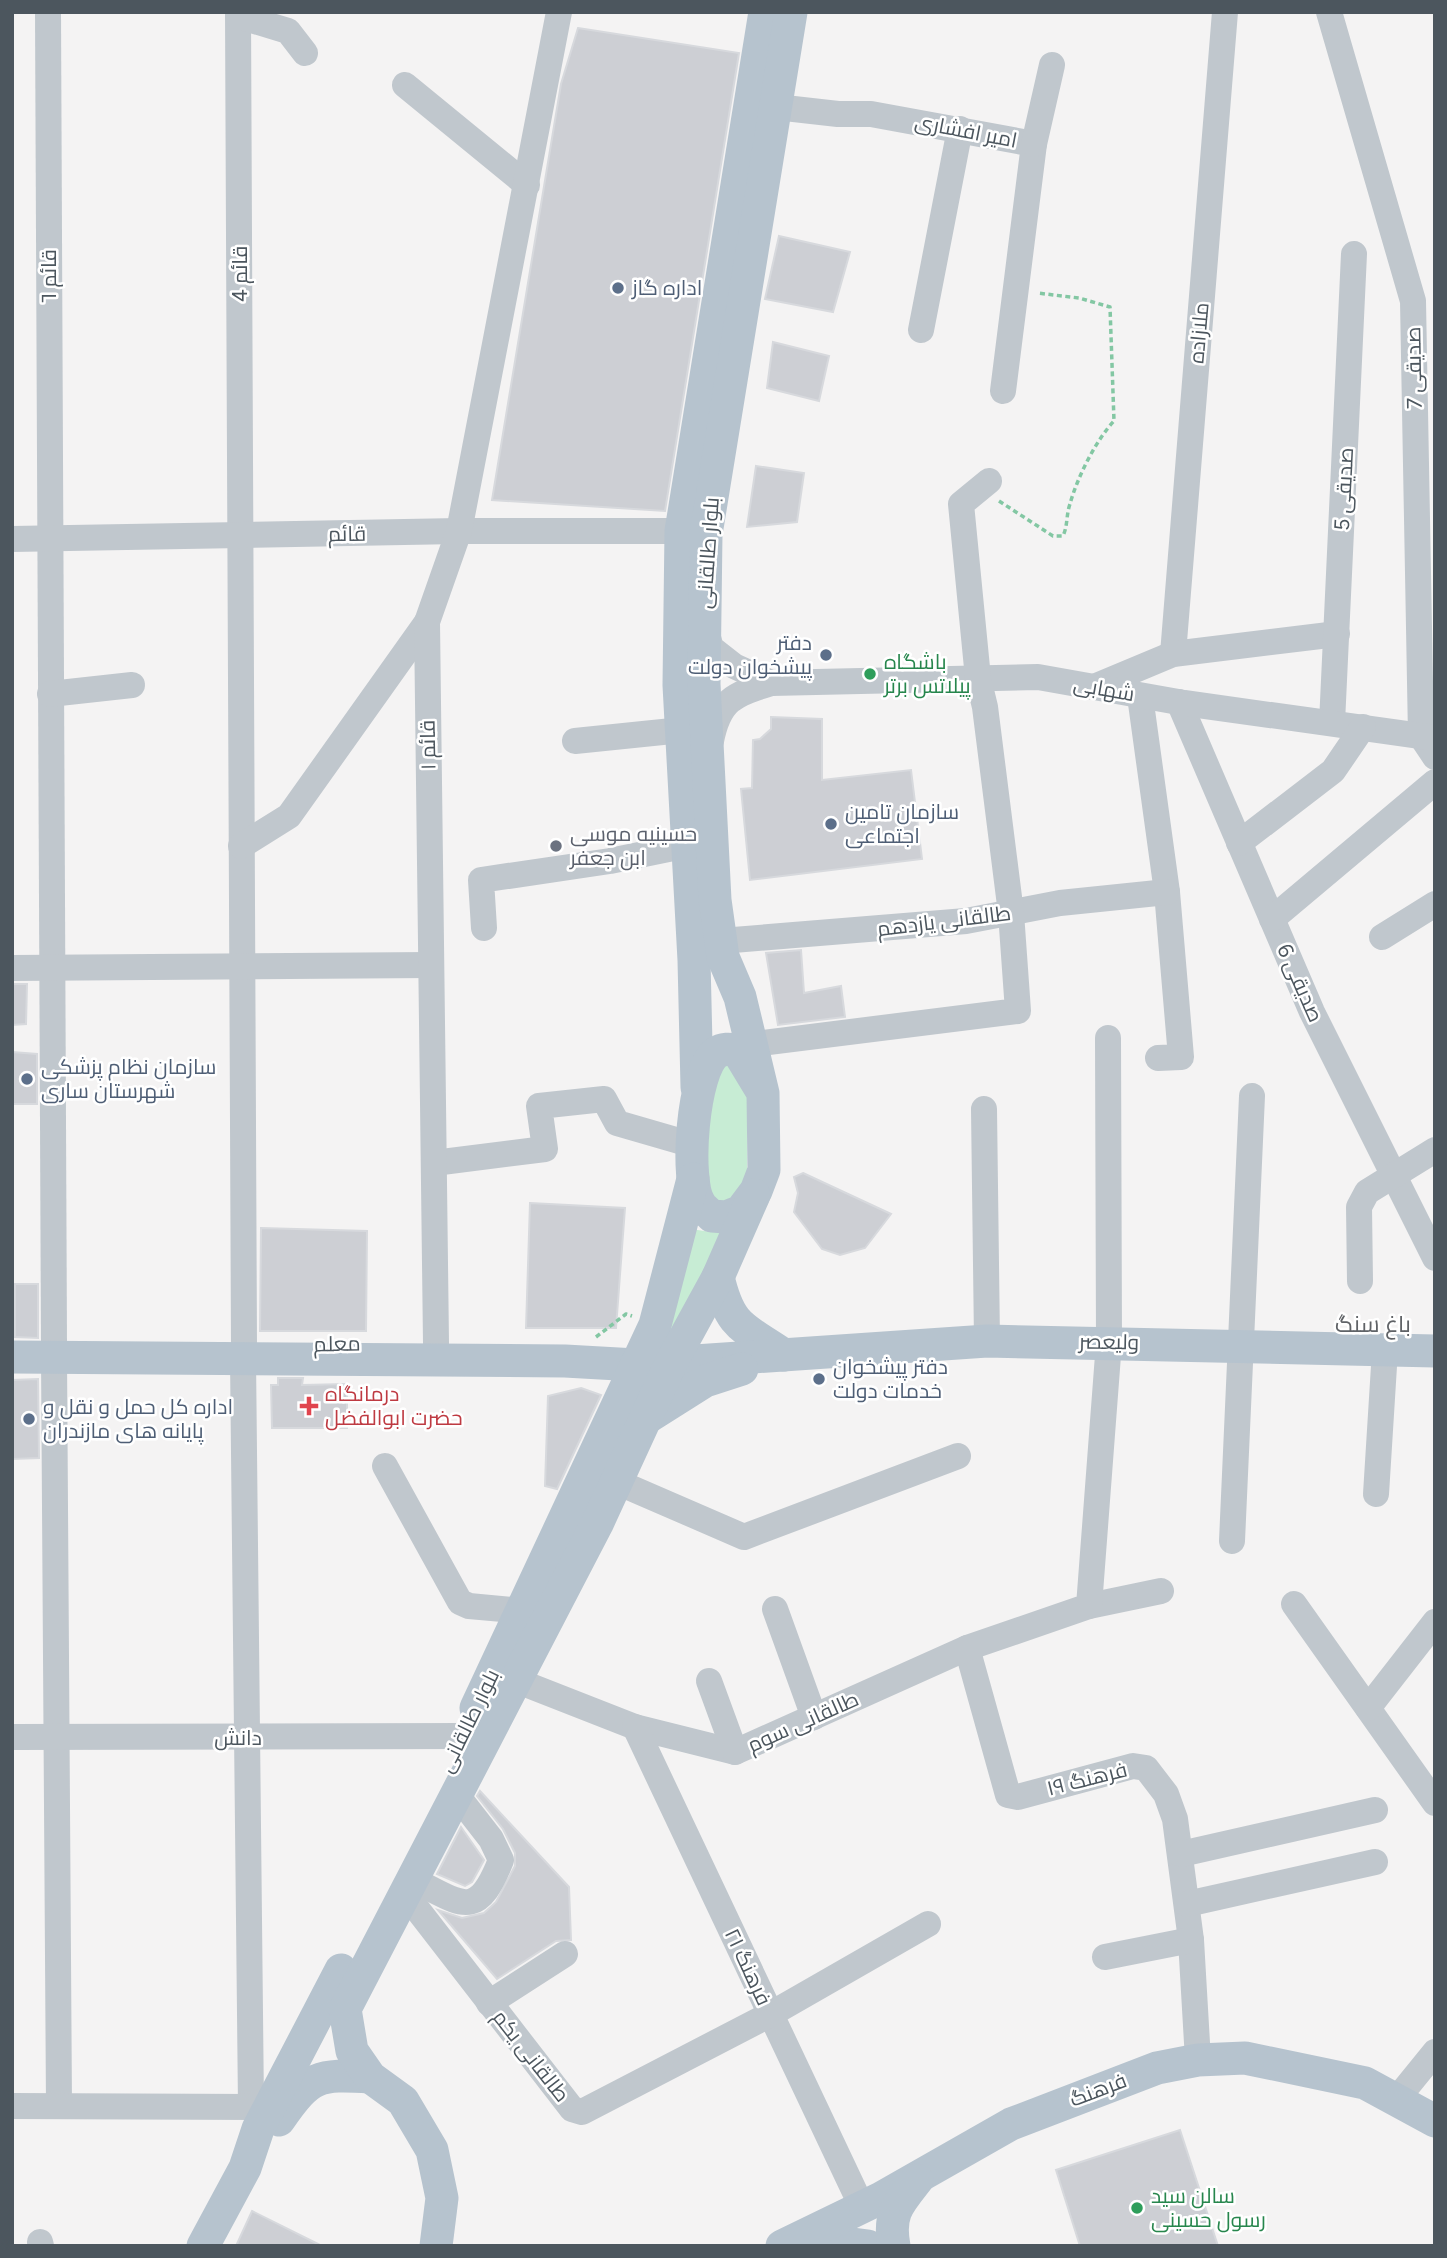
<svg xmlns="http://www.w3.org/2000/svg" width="1447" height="2258" font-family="Figtree,Cairo,sans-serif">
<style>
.green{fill:#c7ecd4}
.building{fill:#cdcfd4;stroke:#d7d9dd;stroke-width:2}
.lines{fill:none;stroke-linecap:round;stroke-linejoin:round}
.path{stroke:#83c7a3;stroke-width:3.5;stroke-dasharray:5 3.5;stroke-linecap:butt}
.minor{stroke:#c0c7cd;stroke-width:26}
.major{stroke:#b6c3ce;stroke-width:33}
.service-dot{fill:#5c6f8a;stroke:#fff;stroke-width:2.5}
.leisure-dot{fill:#2e9e5b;stroke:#fff;stroke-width:2.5}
.worship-dot{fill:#6b7280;stroke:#fff;stroke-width:2.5}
.health-dot{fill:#e0444e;stroke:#fff;stroke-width:2.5}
.labels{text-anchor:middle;stroke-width:5;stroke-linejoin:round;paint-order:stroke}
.street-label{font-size:21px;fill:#4c565e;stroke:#fff}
.service-label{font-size:21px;fill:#4e5e75;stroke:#fff;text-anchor:start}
.leisure-label{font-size:21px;fill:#27864d;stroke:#fff;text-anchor:start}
.worship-label{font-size:21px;fill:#5b616d;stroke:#fff;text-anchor:start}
.health-label{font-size:21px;fill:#be3a42;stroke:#fff;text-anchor:start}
.neighbourhood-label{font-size:23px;fill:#606367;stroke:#fff}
</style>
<rect width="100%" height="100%" fill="#f4f3f3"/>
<!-- green -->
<g class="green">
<path d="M735 1059 748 1076 747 1191 715 1209 700 1179 718 1063Z"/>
<path d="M691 1229 711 1232 730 1230 663 1345Z"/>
</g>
<!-- building -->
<g class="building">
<path d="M578 28 739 53 665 511 492 500 561 84Z"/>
<path d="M779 236 850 252 833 312 765 299Z"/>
<path d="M773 342 829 356 819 401 767 388Z"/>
<path d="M756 466 804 473 797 522 747 527Z"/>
<path d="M771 717 822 719V780L911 770 922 859 750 880 741 789 752 788 753 740 760 739 771 729Z"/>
<path d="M801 950 804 993 841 986 845 1017 778 1025 766 953Z"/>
<path d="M12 984H27L26 1024 12 1025Z"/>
<path d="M12 1052 37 1054V1104H12Z"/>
<path d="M803 1173 891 1214 865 1248 840 1255 822 1249 794 1212 798 1193 794 1177Z"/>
<path d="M530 1203 625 1208 616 1328H526Z"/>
<path d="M261 1228 367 1231 366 1331H260Z"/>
<path d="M15 1284H38V1338L15 1337Z"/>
<path d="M278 1378H303L302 1385 347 1384V1428H272L271 1385H278Z"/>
<path d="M38 1379 39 1458 12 1459V1380Z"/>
<path d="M581 1388 601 1395 557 1489 545 1486 548 1396Z"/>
<path d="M480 1791 569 1887 571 1940 556 1941 497 1979 438 1910 462 1918 484 1913 496 1902 515 1866V1853L503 1829 477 1796Z"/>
<path d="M461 1827 484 1860 472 1882 465 1886 437 1874Z"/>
<path d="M1180 2130 1218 2246H1080L1056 2170Z"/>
<path d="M252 2211 322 2246H236Z"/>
</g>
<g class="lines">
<!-- path -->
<g class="path">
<path d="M999 501 1053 536H1063C1068 525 1066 515 1070 504 1077 478 1096 440 1114 421L1110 307 1079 298 1037 293"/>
<path d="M596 1337 626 1314 632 1316"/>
</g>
<!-- minor -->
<g class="minor">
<path d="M48 12 54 1344"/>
<path d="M238 12 244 1345"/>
<path d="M1329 12 1413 301 1421 736 1435 757"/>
<path d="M238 16 288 31 305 53"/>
<path d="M405 85 527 185"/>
<path d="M776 107 838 114H871L1034 144 1003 391"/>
<path d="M1034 144 1052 65"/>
<path d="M921 330 960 129"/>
<path d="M12 539 459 531H681"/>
<path d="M705 627 711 648 734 666 771 683"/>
<path d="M1173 654 1225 12"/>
<path d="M1094 687 1173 654 1337 634"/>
<path d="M50 694 132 685"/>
<path d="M1140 696 1167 892 1181 1057 1158 1058"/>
<path d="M1179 702 1312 1012 1435 1258"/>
<path d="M1332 723 1354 254"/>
<path d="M575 741 682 730"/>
<path d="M711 741C719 700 733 695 771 683L1038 677 1184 703 1435 738"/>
<path d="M1239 843 1333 771 1363 727"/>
<path d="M241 846 289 816 427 622"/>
<path d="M1272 919 1435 782"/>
<path d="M484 928 481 880 610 861 688 845"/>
<path d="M1382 937 1435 904"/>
<path d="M721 941 966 921 1060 903 1167 892"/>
<path d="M12 968 431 965"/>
<path d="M754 1044 1018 1011 1011 913 985 707 978 678 961 504 989 481"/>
<path d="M984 1109 987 1341"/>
<path d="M434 1163 545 1149 539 1106 604 1099 617 1123 693 1145"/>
<path d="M1360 1281 1359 1207 1367 1192 1435 1150"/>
<path d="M436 1343 427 622 459 531 559 12"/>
<path d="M54 1357 59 2106"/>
<path d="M243 1358 251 2107"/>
<path d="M385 1466 460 1602 469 1606 523 1611"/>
<path d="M617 1482 744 1537 958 1456"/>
<path d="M1376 1494 1385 1350"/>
<path d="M1232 1541 1252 1096"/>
<path d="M1294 1604 1435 1803"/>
<path d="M1089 1606 1161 1591"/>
<path d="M775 1609 814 1717"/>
<path d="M967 1648 1008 1795 1018 1797 1133 1766 1146 1768 1166 1794 1175 1819 1191 1940 1198 2060"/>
<path d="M515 1680 635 1727 735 1752 967 1648 1089 1606 1109 1342 1108 1038"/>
<path d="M709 1681 735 1752"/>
<path d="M1368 1708 1435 1622"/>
<path d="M635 1727 862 2207"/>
<path d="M12 1737 463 1736"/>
<path d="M1181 1854 1375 1810"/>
<path d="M411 1879C460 1902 476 1924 501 1860L491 1839 456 1794"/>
<path d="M404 1892 572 2109 582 2112 771 2014 928 1924"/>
<path d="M1187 1904 1375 1862"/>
<path d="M1105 1957 1191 1940"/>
<path d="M489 2003 565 1954"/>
<path d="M1396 2100 1435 2052"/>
<path d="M12 2106 266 2107"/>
<path d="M40 2242 41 2246"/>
</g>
<!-- major -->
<g class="major">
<path d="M697 1087 694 960 679 685 681 531 765 12"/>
<path d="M763 1093 737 1050C730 1049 723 1048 716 1053 693 1069 684 1181 700 1204 703 1209 708 1212 712 1216L726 1217 741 1211 756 1191 764 1170 763 1093 740 997 723 957 715 900 704 684 706 534 791 12"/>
<path d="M718 1277C730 1328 743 1327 784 1355"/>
<path d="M12 1357 565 1361 636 1365 987 1341 1435 1351"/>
<path d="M648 1417 705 1381 742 1369"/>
<path d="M476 1708 655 1325 693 1179"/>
<path d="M279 2120C310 2075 318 2074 370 2077"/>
<path d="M796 2242 830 2241 868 2246"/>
<path d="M203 2246 245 2168 258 2129 341 1970"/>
<path d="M436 2246 442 2198 432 2150 403 2101 370 2077 352 2051 345 2009 597 1524 671 1363 718 1277 754 1195"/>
<path d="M782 2246 881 2198 1011 2124 1157 2068 1198 2060 1245 2058 1365 2083 1435 2121"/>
<path d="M894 2246C888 2214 898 2204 917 2180"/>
</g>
</g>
<!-- markers -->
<g class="service-dot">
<circle cx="618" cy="288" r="7"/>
<circle cx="826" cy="655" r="7"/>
<circle cx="831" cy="824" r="7"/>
<circle cx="27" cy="1079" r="7"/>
<circle cx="819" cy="1379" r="7"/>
<circle cx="29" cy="1419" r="7"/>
</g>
<g class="leisure-dot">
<circle cx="870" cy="674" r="7"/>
<circle cx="1137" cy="2208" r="7"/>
</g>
<circle class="worship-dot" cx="556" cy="846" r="7"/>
<path class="health-dot" d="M305.5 1395.5h7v7h7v7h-7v7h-7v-7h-7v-7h7z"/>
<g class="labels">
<!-- street labels -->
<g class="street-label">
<text transform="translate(966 131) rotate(11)" y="7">امیر افشاری</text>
<text transform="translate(240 274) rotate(-90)" y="7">قائم 4</text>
<text transform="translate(49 276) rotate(-90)" y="7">قائم ٦</text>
<text transform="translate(1199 333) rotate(-85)" y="7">ملازاده</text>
<text transform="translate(1414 368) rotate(-91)" y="7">صدیقی 7</text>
<text transform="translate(1344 489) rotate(-87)" y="7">صدیقی 5</text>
<text transform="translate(347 534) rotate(-1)" y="7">قائم</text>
<text transform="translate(708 553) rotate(-86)" y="7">بلوار طالقانی</text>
<text transform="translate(1104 689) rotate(10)" y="7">شهابی</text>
<text transform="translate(428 745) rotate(-91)" y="7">قائم ١</text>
<text transform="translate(944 921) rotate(-7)" y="7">طالقانی یازدهم</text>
<text transform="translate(1300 983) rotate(66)" y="7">صدیقی 6</text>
<text transform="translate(1109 1342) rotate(1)" y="7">ولیعصر</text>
<text transform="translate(337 1344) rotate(-1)" y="7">معلم</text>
<text transform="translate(469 1721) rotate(-64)" y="7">بلوار طالقانی</text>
<text transform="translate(803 1722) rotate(-24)" y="7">طالقانی سوم</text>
<text x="238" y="1745">دانش</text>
<text transform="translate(1087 1779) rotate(-14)" y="7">فرهنگ ۱۹</text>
<text transform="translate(748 1967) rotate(65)" y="7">فرهنگ ۲۱</text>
<text transform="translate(531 2056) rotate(52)" y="7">طالقانی یکم</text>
<text transform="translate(1098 2090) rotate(-21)" y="7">فرهنگ</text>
</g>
<!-- service labels -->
<g class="service-label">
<text x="632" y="295">اداره گاز</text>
<text x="812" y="650" text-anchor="end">دفتر<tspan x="812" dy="24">پیشخوان دولت</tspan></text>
<text x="845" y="819">سازمان تامین<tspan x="845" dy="24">اجتماعی</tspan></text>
<text x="41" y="1074">سازمان نظام پزشکی<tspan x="41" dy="24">شهرستان ساری</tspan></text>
<text x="833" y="1374">دفتر پیشخوان<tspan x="833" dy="24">خدمات دولت</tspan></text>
<text x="43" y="1414">اداره کل حمل و نقل و<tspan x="43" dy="24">پایانه های مازندران</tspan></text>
</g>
<!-- leisure labels -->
<g class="leisure-label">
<text x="884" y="669">باشگاه<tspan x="884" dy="24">پیلاتس برتر</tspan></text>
<text x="1151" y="2203">سالن سید<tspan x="1151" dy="24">رسول حسینی</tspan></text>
</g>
<!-- worship labels -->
<g class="worship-label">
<text x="570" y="841">حسینیه موسی<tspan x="570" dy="24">ابن جعفر</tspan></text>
</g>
<!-- health labels -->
<g class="health-label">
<text x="325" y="1401">درمانگاه<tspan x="325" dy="24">حضرت ابوالفضل</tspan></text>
</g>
<!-- neighbourhood labels -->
<g class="neighbourhood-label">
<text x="1373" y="1332">باغ سنگ</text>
</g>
</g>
<!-- border -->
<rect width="1447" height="2258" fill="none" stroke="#4c565e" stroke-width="28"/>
</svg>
